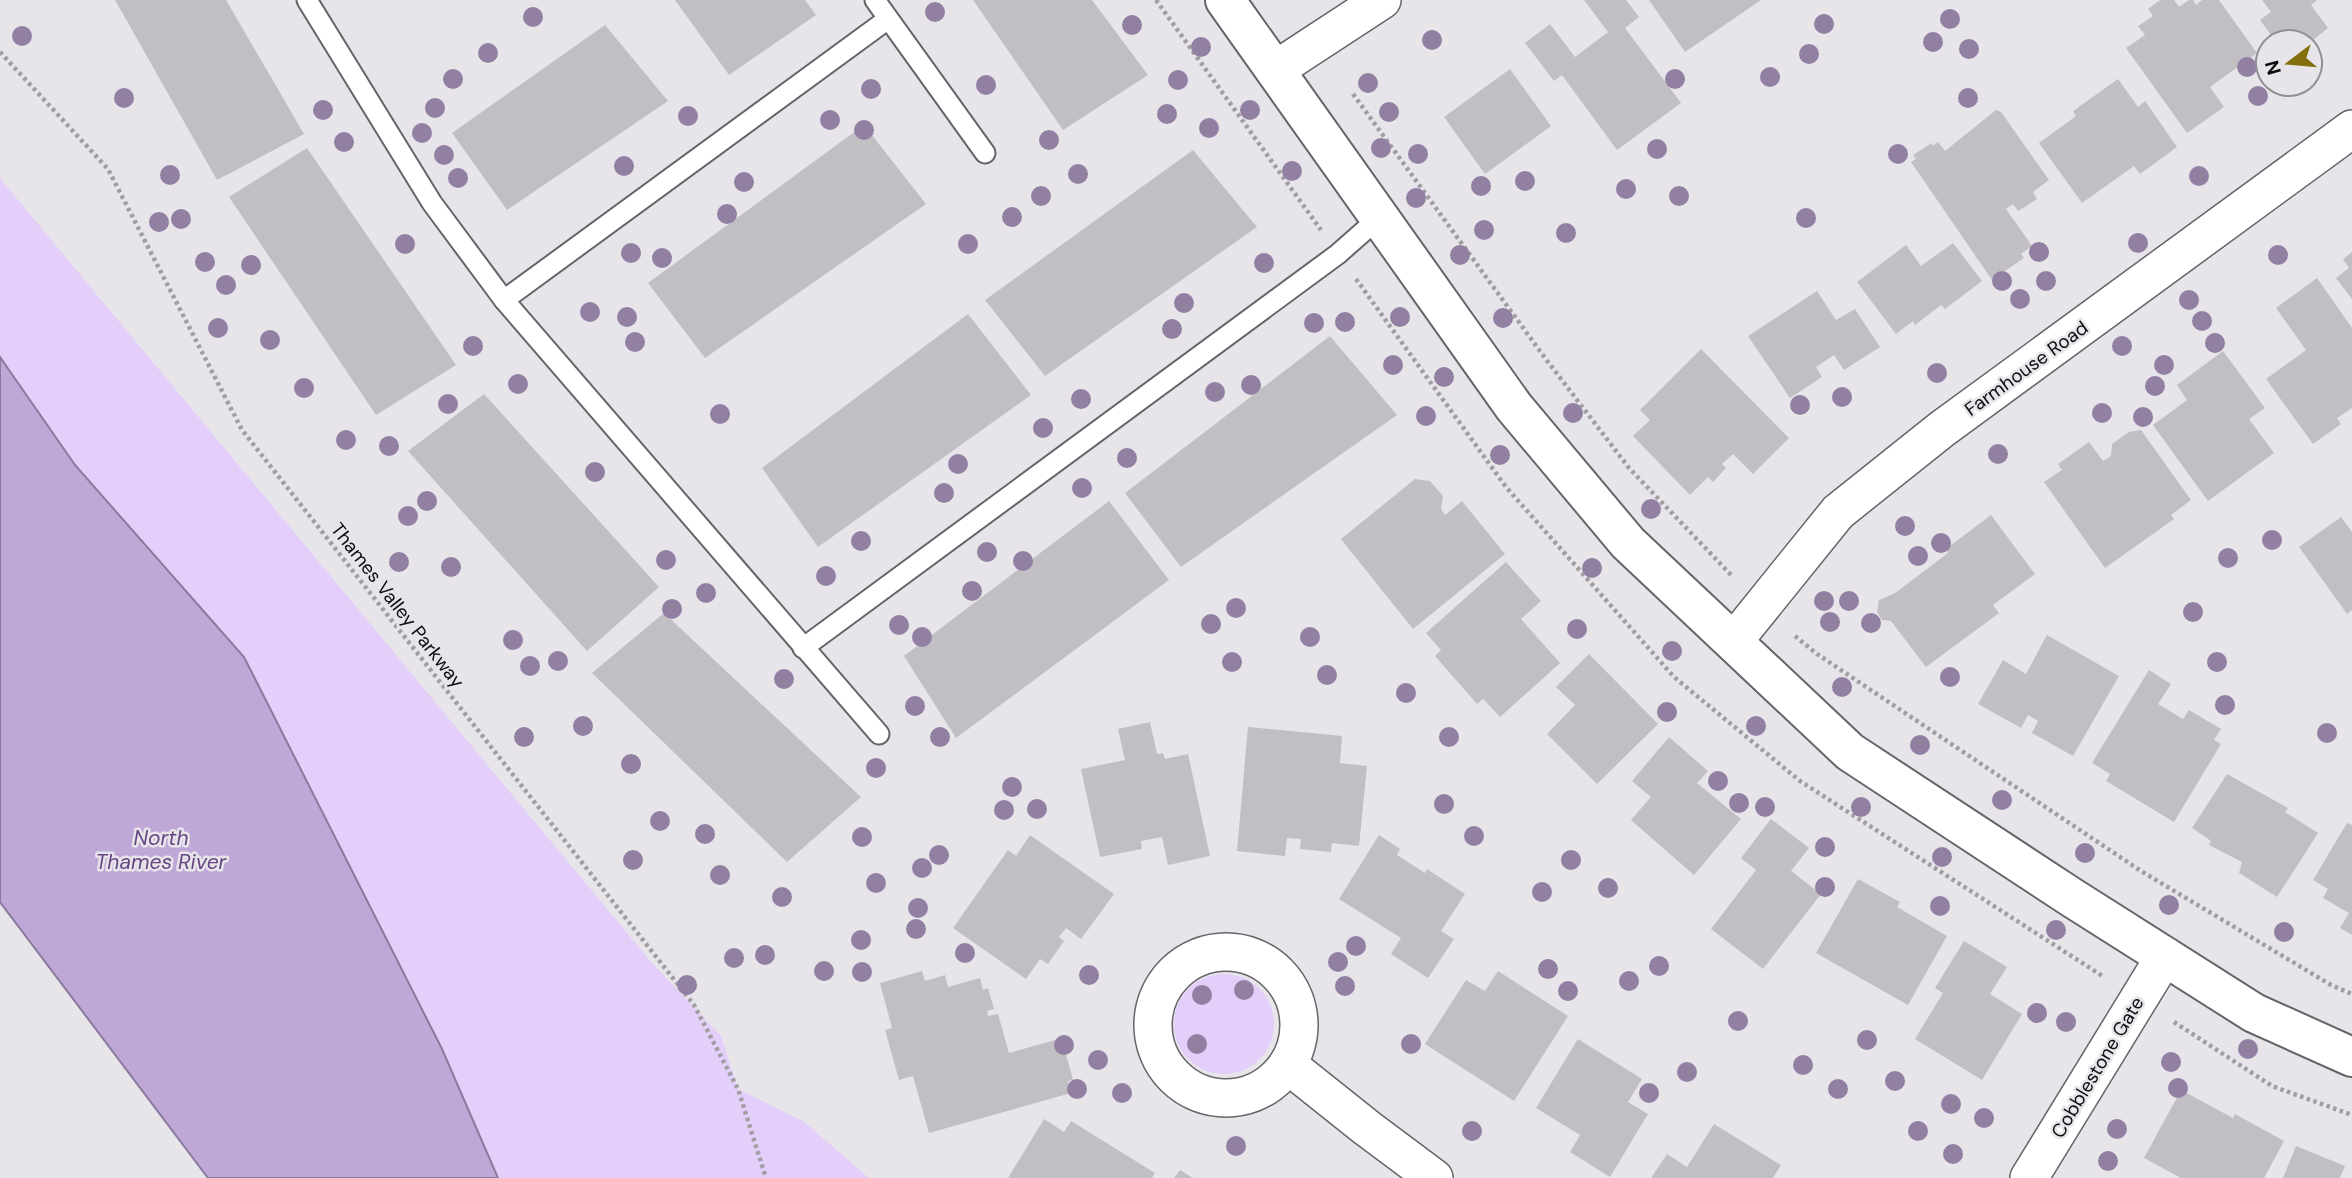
<svg xmlns="http://www.w3.org/2000/svg" width="2352" height="1178" font-family="'DM Sans',sans-serif">
<style>
.green{fill:#e3cffa}
.water{fill:#bfa8d8;stroke:#8a7a9b;stroke-width:2}
.building{fill:#c1bfc4}
.lines{fill:none;stroke-linecap:round;stroke-linejoin:round}
.service-casing{stroke:#676469;stroke-width:23}
.minor-casing{stroke:#676469;stroke-width:40}
.tertiary-casing{stroke:#676469;stroke-width:42}
.path{stroke:#a09ea2;stroke-width:4.5;stroke-dasharray:3.5 3.5;stroke-linecap:butt}
.service{stroke:#fff;stroke-width:19}
.minor{stroke:#fff;stroke-width:37}
.tertiary{stroke:#fff;stroke-width:38}
.tree{fill:#9280a3}
.labels{text-anchor:middle;stroke-width:5;stroke-linejoin:round;paint-order:stroke}
.street-label{font-size:19px;fill:#0e0d0e;stroke:#e7e5ea}
.water-label{font-size:21px;font-style:italic;fill:#654683;stroke:#e7e5ea}
</style>
<rect width="100%" height="100%" fill="#e7e5ea"/>
<!-- green -->
<g class="green">
<path d="M0 178 652 963 721 1036 738 1089 803 1121 869 1178H477L0 378Z"/>
<circle cx="1224" cy="1024" r="50"/>
</g>
<!-- water -->
<path class="water" d="M0 357 75 465 244 657 442 1049 498 1178H208L0 902Z"/>
<!-- building -->
<g class="building">
<path d="M115 0H226L304 134 217 180Z"/>
<path d="M675 0H805L816 15 729 75Z"/>
<path d="M973 0H1092L1148 75 1063 130Z"/>
<path d="M1584 0H1626L1639 17 1625 28 1681 103 1617 150 1562 75 1554 81 1525 43 1550 24 1575 57 1608 32Z"/>
<path d="M1649 0H1761L1685 52Z"/>
<path d="M2160 0H2174L2179 7 2189 0H2193L2196 5 2202 0H2219L2257 53 2210 87 2224 107 2187 133 2126 48 2145 35 2138 26 2153 16 2148 9Z"/>
<path d="M2262 0H2317L2311 5 2328 28 2311 42H2276L2260 20 2271 12Z"/>
<path d="M605 25 668 101 507 210 452 133Z"/>
<path d="M1510 69 1551 126 1485 174 1444 117Z"/>
<path d="M2118 79 2138 107 2145 101 2177 147 2140 174 2134 166 2082 203 2039 143 2076 116 2073 111Z"/>
<path d="M1996 110 2001 112 2049 180 2033 192 2037 199 2018 211 2013 204 2006 209 2032 246 2021 254 2024 258 1992 280 1911 162 1916 159 1913 155 1932 143 1933 146 1938 142 1945 151Z"/>
<path d="M864 125 926 204 705 358 648 283Z"/>
<path d="M307 148 456 365 376 415 229 197Z"/>
<path d="M1193 150 1257 227 1045 376 985 300Z"/>
<path d="M1953 243 1982 281 1945 309 1941 305 1915 325 1913 321 1896 334 1857 282 1906 245 1921 266Z"/>
<path d="M2352 252V299L2336 278 2349 268 2343 259Z"/>
<path d="M2317 278 2352 328V408L2337 418 2341 424 2313 444 2266 379 2306 350 2276 308Z"/>
<path d="M1817 291 1836 320 1855 309 1880 347 1844 370 1834 355 1816 367 1822 377 1790 398 1748 336Z"/>
<path d="M968 314 1031 395 818 547 762 468Z"/>
<path d="M1330 336 1397 415 1181 567 1125 493Z"/>
<path d="M1701 349 1789 438 1753 474 1733 454 1722 464 1726 468 1713 482 1708 477 1690 495 1633 436 1650 420 1640 410Z"/>
<path d="M2223 351 2265 408 2249 419 2274 453 2208 501 2153 425 2187 400 2177 385Z"/>
<path d="M484 394 659 587 587 651 408 451Z"/>
<path d="M2141 430 2191 500 2171 515 2174 519 2105 568 2044 482 2062 470 2058 464 2089 442 2103 461 2111 456 2112 444 2129 432Z"/>
<path d="M1415 479 1430 481 1443 496 1441 509 1445 515 1462 501 1505 554 1413 629 1341 539Z"/>
<path d="M1109 501 1169 580 956 738 904 656Z"/>
<path d="M1991 515 2035 574 1993 605 1999 613 1926 667 1891 621 1882 620 1877 612 1879 600 1895 593 1948 553 1946 549Z"/>
<path d="M2341 517 2352 532V610L2347 614 2299 547Z"/>
<path d="M1506 562 1541 601 1521 619 1560 663 1500 717 1483 699 1477 704 1435 656 1441 650 1426 633Z"/>
<path d="M664 613 861 797 787 862 592 673Z"/>
<path d="M2047 635 2119 676 2073 756 2032 733 2038 721 2028 715 2021 728 1978 704 2003 660 2026 674Z"/>
<path d="M1589 654 1658 724 1597 784 1547 734 1575 705 1556 687Z"/>
<path d="M2149 670 2171 684 2158 704 2183 719 2189 710 2221 729 2214 740 2221 744 2174 822 2106 781 2110 774 2092 763Z"/>
<path d="M1150 722 1157 754 1163 753 1165 759 1188 754 1210 856 1168 865 1162 837 1141 841 1142 849 1100 857 1081 769 1125 760 1118 729Z"/>
<path d="M1248 727 1342 736 1340 763 1367 766 1359 846 1332 843 1331 852 1300 849 1301 839 1287 838 1285 856 1237 851Z"/>
<path d="M1669 737 1708 771 1697 783 1741 819 1694 875 1631 820 1651 797 1632 781Z"/>
<path d="M2227 774 2288 808 2285 812 2318 833 2277 897 2239 873 2242 862 2209 845 2211 841 2192 828Z"/>
<path d="M1771 819 1809 848 1791 871 1821 894 1763 969 1711 929 1756 870 1741 858Z"/>
<path d="M2347 823 2352 825V935L2340 928 2349 913 2323 898 2328 889 2313 880Z"/>
<path d="M1030 835 1114 894 1081 939 1066 928 1059 937 1064 941 1048 964 1040 959 1026 979 953 928 1008 850 1016 856Z"/>
<path d="M1379 835 1400 849 1397 855 1425 873 1427 869 1465 894 1441 931 1454 939 1428 978 1391 954 1401 938 1339 899Z"/>
<path d="M1858 879 1900 902 1897 907 1947 936 1908 1005 1816 953Z"/>
<path d="M1964 941 2007 967 1990 994 2022 1014 1982 1080 1915 1039 1943 993 1935 988Z"/>
<path d="M922 971 925 981 945 975 948 987 980 978 983 990 988 988 994 1009 987 1011 988 1016 998 1014 1009 1053 1055 1040 1058 1053 1065 1051 1073 1080 1068 1081 1071 1093 929 1133 913 1076 899 1080 885 1030 892 1028 880 983Z"/>
<path d="M1498 971 1568 1016 1514 1101 1425 1044 1466 980 1485 991Z"/>
<path d="M1578 1039 1642 1079 1628 1102 1648 1114 1610 1177 1570 1152 1580 1135 1536 1108Z"/>
<path d="M2181 1090 2233 1118 2235 1114 2284 1141 2264 1178H2181L2144 1158Z"/>
<path d="M1044 1119 1064 1132 1071 1121 1155 1173 1152 1178H1008Z"/>
<path d="M1714 1124 1781 1165 1773 1178H1651L1667 1154 1687 1167Z"/>
<path d="M2296 1146 2345 1166 2340 1178H2283Z"/>
<path d="M1180 1170 1193 1178H1174Z"/>
</g>
<g class="lines">
<!-- service casing -->
<g class="service-casing">
<g id="service">
<path d="M307 0 432 203 504 300 879 734"/>
<path d="M875 0 985 153"/>
<path d="M504 300 888 19"/>
<path d="M803 648 1338 254 1380 217"/>
</g>
</g>
<!-- minor casing -->
<g class="minor-casing">
<g id="minor">
<path d="M1275 70 1382 0"/>
<path d="M1733 642 1838 512 1942 429 2352 129"/>
<circle cx="1226" cy="1025" r="73"/>
<path d="M1288 1065 1367 1128 1434 1178"/>
<path d="M2029 1178 2165 956"/>
</g>
</g>
<!-- tertiary casing -->
<g class="tertiary-casing">
<path id="tertiary" d="M1225 0 1514 407 1628 543 1850 752 2071 897 2254 1013 2352 1057"/>
</g>
<!-- path -->
<g class="path">
<path d="M1156 0 1321 230"/>
<path d="M0 52 108 169 242 430 694 1005 738 1089 766 1178"/>
<path d="M1353 94 1545 358 1629 468 1733 577"/>
<path d="M1356 279 1506 487 1674 677 1800 781 2104 977"/>
<path d="M1795 636 1817 654 2141 871 2331 985 2352 994"/>
<path d="M2174 1022 2272 1086 2352 1115"/>
</g>
<!-- service -->
<use href="#service" class="service"/>
<!-- minor -->
<use href="#minor" class="minor"/>
<!-- tertiary -->
<use href="#tertiary" class="tertiary"/>
</g>
<!-- trees -->
<g class="tree">
<circle cx="935" cy="12" r="10"/>
<circle cx="533" cy="17" r="10"/>
<circle cx="1950" cy="19" r="10"/>
<circle cx="1824" cy="24" r="10"/>
<circle cx="1132" cy="25" r="10"/>
<circle cx="22" cy="36" r="10"/>
<circle cx="1432" cy="40" r="10"/>
<circle cx="1933" cy="42" r="10"/>
<circle cx="1201" cy="47" r="10"/>
<circle cx="1969" cy="49" r="10"/>
<circle cx="488" cy="53" r="10"/>
<circle cx="1809" cy="54" r="10"/>
<circle cx="2247" cy="67" r="10"/>
<circle cx="1770" cy="77" r="10"/>
<circle cx="453" cy="79" r="10"/>
<circle cx="1675" cy="79" r="10"/>
<circle cx="1178" cy="80" r="10"/>
<circle cx="1368" cy="83" r="10"/>
<circle cx="986" cy="85" r="10"/>
<circle cx="871" cy="89" r="10"/>
<circle cx="2258" cy="96" r="10"/>
<circle cx="124" cy="98" r="10"/>
<circle cx="1968" cy="98" r="10"/>
<circle cx="435" cy="108" r="10"/>
<circle cx="323" cy="110" r="10"/>
<circle cx="1250" cy="110" r="10"/>
<circle cx="1389" cy="112" r="10"/>
<circle cx="1167" cy="114" r="10"/>
<circle cx="688" cy="116" r="10"/>
<circle cx="830" cy="120" r="10"/>
<circle cx="1209" cy="128" r="10"/>
<circle cx="864" cy="130" r="10"/>
<circle cx="422" cy="133" r="10"/>
<circle cx="1049" cy="140" r="10"/>
<circle cx="344" cy="142" r="10"/>
<circle cx="1381" cy="148" r="10"/>
<circle cx="1657" cy="149" r="10"/>
<circle cx="1418" cy="154" r="10"/>
<circle cx="1898" cy="154" r="10"/>
<circle cx="444" cy="155" r="10"/>
<circle cx="624" cy="166" r="10"/>
<circle cx="1292" cy="171" r="10"/>
<circle cx="1078" cy="174" r="10"/>
<circle cx="170" cy="175" r="10"/>
<circle cx="2199" cy="176" r="10"/>
<circle cx="458" cy="178" r="10"/>
<circle cx="1525" cy="181" r="10"/>
<circle cx="744" cy="182" r="10"/>
<circle cx="1481" cy="186" r="10"/>
<circle cx="1626" cy="189" r="10"/>
<circle cx="1041" cy="196" r="10"/>
<circle cx="1679" cy="196" r="10"/>
<circle cx="1416" cy="198" r="10"/>
<circle cx="727" cy="214" r="10"/>
<circle cx="1012" cy="217" r="10"/>
<circle cx="1806" cy="218" r="10"/>
<circle cx="181" cy="219" r="10"/>
<circle cx="159" cy="222" r="10"/>
<circle cx="1484" cy="230" r="10"/>
<circle cx="1566" cy="233" r="10"/>
<circle cx="2138" cy="243" r="10"/>
<circle cx="405" cy="244" r="10"/>
<circle cx="968" cy="244" r="10"/>
<circle cx="2039" cy="252" r="10"/>
<circle cx="631" cy="253" r="10"/>
<circle cx="1460" cy="255" r="10"/>
<circle cx="2278" cy="255" r="10"/>
<circle cx="662" cy="258" r="10"/>
<circle cx="205" cy="262" r="10"/>
<circle cx="1264" cy="263" r="10"/>
<circle cx="251" cy="265" r="10"/>
<circle cx="2002" cy="281" r="10"/>
<circle cx="2046" cy="281" r="10"/>
<circle cx="226" cy="285" r="10"/>
<circle cx="2020" cy="299" r="10"/>
<circle cx="2189" cy="300" r="10"/>
<circle cx="1184" cy="303" r="10"/>
<circle cx="590" cy="312" r="10"/>
<circle cx="627" cy="317" r="10"/>
<circle cx="1400" cy="317" r="10"/>
<circle cx="1503" cy="318" r="10"/>
<circle cx="2202" cy="321" r="10"/>
<circle cx="1345" cy="322" r="10"/>
<circle cx="1314" cy="323" r="10"/>
<circle cx="218" cy="328" r="10"/>
<circle cx="1172" cy="329" r="10"/>
<circle cx="270" cy="340" r="10"/>
<circle cx="635" cy="342" r="10"/>
<circle cx="2215" cy="343" r="10"/>
<circle cx="473" cy="346" r="10"/>
<circle cx="2122" cy="346" r="10"/>
<circle cx="1393" cy="365" r="10"/>
<circle cx="2164" cy="365" r="10"/>
<circle cx="1937" cy="373" r="10"/>
<circle cx="1444" cy="377" r="10"/>
<circle cx="518" cy="384" r="10"/>
<circle cx="1251" cy="385" r="10"/>
<circle cx="2155" cy="386" r="10"/>
<circle cx="304" cy="388" r="10"/>
<circle cx="1215" cy="392" r="10"/>
<circle cx="1842" cy="397" r="10"/>
<circle cx="1081" cy="399" r="10"/>
<circle cx="448" cy="404" r="10"/>
<circle cx="1800" cy="405" r="10"/>
<circle cx="1573" cy="413" r="10"/>
<circle cx="2102" cy="413" r="10"/>
<circle cx="720" cy="414" r="10"/>
<circle cx="1426" cy="416" r="10"/>
<circle cx="2143" cy="417" r="10"/>
<circle cx="1043" cy="428" r="10"/>
<circle cx="346" cy="440" r="10"/>
<circle cx="389" cy="446" r="10"/>
<circle cx="1998" cy="454" r="10"/>
<circle cx="1500" cy="455" r="10"/>
<circle cx="1127" cy="458" r="10"/>
<circle cx="958" cy="464" r="10"/>
<circle cx="595" cy="472" r="10"/>
<circle cx="1082" cy="488" r="10"/>
<circle cx="944" cy="493" r="10"/>
<circle cx="427" cy="501" r="10"/>
<circle cx="1651" cy="509" r="10"/>
<circle cx="408" cy="516" r="10"/>
<circle cx="1905" cy="526" r="10"/>
<circle cx="2272" cy="540" r="10"/>
<circle cx="861" cy="541" r="10"/>
<circle cx="1941" cy="543" r="10"/>
<circle cx="987" cy="552" r="10"/>
<circle cx="1918" cy="556" r="10"/>
<circle cx="2228" cy="558" r="10"/>
<circle cx="666" cy="560" r="10"/>
<circle cx="1023" cy="561" r="10"/>
<circle cx="399" cy="562" r="10"/>
<circle cx="451" cy="567" r="10"/>
<circle cx="1592" cy="568" r="10"/>
<circle cx="826" cy="576" r="10"/>
<circle cx="972" cy="591" r="10"/>
<circle cx="706" cy="593" r="10"/>
<circle cx="1824" cy="601" r="10"/>
<circle cx="1849" cy="601" r="10"/>
<circle cx="1236" cy="608" r="10"/>
<circle cx="672" cy="609" r="10"/>
<circle cx="2193" cy="612" r="10"/>
<circle cx="1830" cy="622" r="10"/>
<circle cx="1871" cy="623" r="10"/>
<circle cx="1211" cy="624" r="10"/>
<circle cx="899" cy="625" r="10"/>
<circle cx="1577" cy="629" r="10"/>
<circle cx="922" cy="637" r="10"/>
<circle cx="1310" cy="637" r="10"/>
<circle cx="513" cy="640" r="10"/>
<circle cx="1672" cy="651" r="10"/>
<circle cx="558" cy="661" r="10"/>
<circle cx="1232" cy="662" r="10"/>
<circle cx="2217" cy="662" r="10"/>
<circle cx="530" cy="666" r="10"/>
<circle cx="1327" cy="675" r="10"/>
<circle cx="1950" cy="677" r="10"/>
<circle cx="784" cy="679" r="10"/>
<circle cx="1842" cy="687" r="10"/>
<circle cx="1406" cy="693" r="10"/>
<circle cx="2225" cy="705" r="10"/>
<circle cx="915" cy="706" r="10"/>
<circle cx="1667" cy="712" r="10"/>
<circle cx="583" cy="726" r="10"/>
<circle cx="1756" cy="726" r="10"/>
<circle cx="2327" cy="733" r="10"/>
<circle cx="524" cy="737" r="10"/>
<circle cx="940" cy="737" r="10"/>
<circle cx="1449" cy="737" r="10"/>
<circle cx="1920" cy="745" r="10"/>
<circle cx="631" cy="764" r="10"/>
<circle cx="876" cy="768" r="10"/>
<circle cx="1718" cy="781" r="10"/>
<circle cx="1012" cy="787" r="10"/>
<circle cx="2002" cy="800" r="10"/>
<circle cx="1739" cy="803" r="10"/>
<circle cx="1444" cy="804" r="10"/>
<circle cx="1765" cy="807" r="10"/>
<circle cx="1861" cy="807" r="10"/>
<circle cx="1037" cy="809" r="10"/>
<circle cx="1004" cy="810" r="10"/>
<circle cx="660" cy="821" r="10"/>
<circle cx="705" cy="834" r="10"/>
<circle cx="1474" cy="836" r="10"/>
<circle cx="862" cy="837" r="10"/>
<circle cx="1825" cy="847" r="10"/>
<circle cx="2085" cy="853" r="10"/>
<circle cx="939" cy="855" r="10"/>
<circle cx="1942" cy="857" r="10"/>
<circle cx="633" cy="860" r="10"/>
<circle cx="1571" cy="860" r="10"/>
<circle cx="922" cy="868" r="10"/>
<circle cx="720" cy="875" r="10"/>
<circle cx="876" cy="883" r="10"/>
<circle cx="1825" cy="887" r="10"/>
<circle cx="1608" cy="888" r="10"/>
<circle cx="1542" cy="892" r="10"/>
<circle cx="782" cy="897" r="10"/>
<circle cx="2169" cy="905" r="10"/>
<circle cx="1940" cy="906" r="10"/>
<circle cx="918" cy="908" r="10"/>
<circle cx="916" cy="929" r="10"/>
<circle cx="2056" cy="930" r="10"/>
<circle cx="2284" cy="932" r="10"/>
<circle cx="861" cy="940" r="10"/>
<circle cx="1356" cy="946" r="10"/>
<circle cx="965" cy="953" r="10"/>
<circle cx="765" cy="955" r="10"/>
<circle cx="734" cy="958" r="10"/>
<circle cx="1338" cy="962" r="10"/>
<circle cx="1659" cy="966" r="10"/>
<circle cx="1548" cy="969" r="10"/>
<circle cx="824" cy="971" r="10"/>
<circle cx="862" cy="972" r="10"/>
<circle cx="1089" cy="975" r="10"/>
<circle cx="1629" cy="981" r="10"/>
<circle cx="687" cy="985" r="10"/>
<circle cx="1345" cy="986" r="10"/>
<circle cx="1244" cy="990" r="10"/>
<circle cx="1568" cy="991" r="10"/>
<circle cx="1202" cy="995" r="10"/>
<circle cx="2037" cy="1013" r="10"/>
<circle cx="1738" cy="1021" r="10"/>
<circle cx="2066" cy="1022" r="10"/>
<circle cx="1867" cy="1040" r="10"/>
<circle cx="1197" cy="1044" r="10"/>
<circle cx="1411" cy="1044" r="10"/>
<circle cx="1064" cy="1045" r="10"/>
<circle cx="2248" cy="1049" r="10"/>
<circle cx="1098" cy="1060" r="10"/>
<circle cx="2171" cy="1062" r="10"/>
<circle cx="1803" cy="1065" r="10"/>
<circle cx="1687" cy="1072" r="10"/>
<circle cx="1895" cy="1081" r="10"/>
<circle cx="2178" cy="1088" r="10"/>
<circle cx="1077" cy="1089" r="10"/>
<circle cx="1838" cy="1089" r="10"/>
<circle cx="1122" cy="1093" r="10"/>
<circle cx="1649" cy="1093" r="10"/>
<circle cx="1951" cy="1104" r="10"/>
<circle cx="1984" cy="1118" r="10"/>
<circle cx="2117" cy="1129" r="10"/>
<circle cx="1472" cy="1131" r="10"/>
<circle cx="1918" cy="1131" r="10"/>
<circle cx="1236" cy="1146" r="10"/>
<circle cx="1953" cy="1154" r="10"/>
<circle cx="2108" cy="1161" r="10"/>
</g>
<g class="labels">
<!-- street labels -->
<g class="street-label">
<text transform="translate(2026 368) rotate(-36)" y="7">Farmhouse Road</text>
<text transform="translate(398 605) rotate(52)" y="7">Thames Valley Parkway</text>
<text transform="translate(2097 1067) rotate(-59)" y="7">Cobblestone Gate</text>
</g>
<!-- water labels -->
<g class="water-label">
<text x="161" y="845">North<tspan x="161" dy="24">Thames River</tspan></text>
</g>
</g>
<!-- north arrow -->
<g transform="translate(2289 63) rotate(254)"><circle r="33" fill="#e7e5ea" stroke="#908f92" stroke-width="2"/>
<path d="M0-5L12 26L0 18L-12 26Z" fill="#836f0e"/>
<text y="-10" font-size="19" font-weight="bold" text-anchor="middle" fill="#0e0d0e">N</text>
</g>
</svg>
